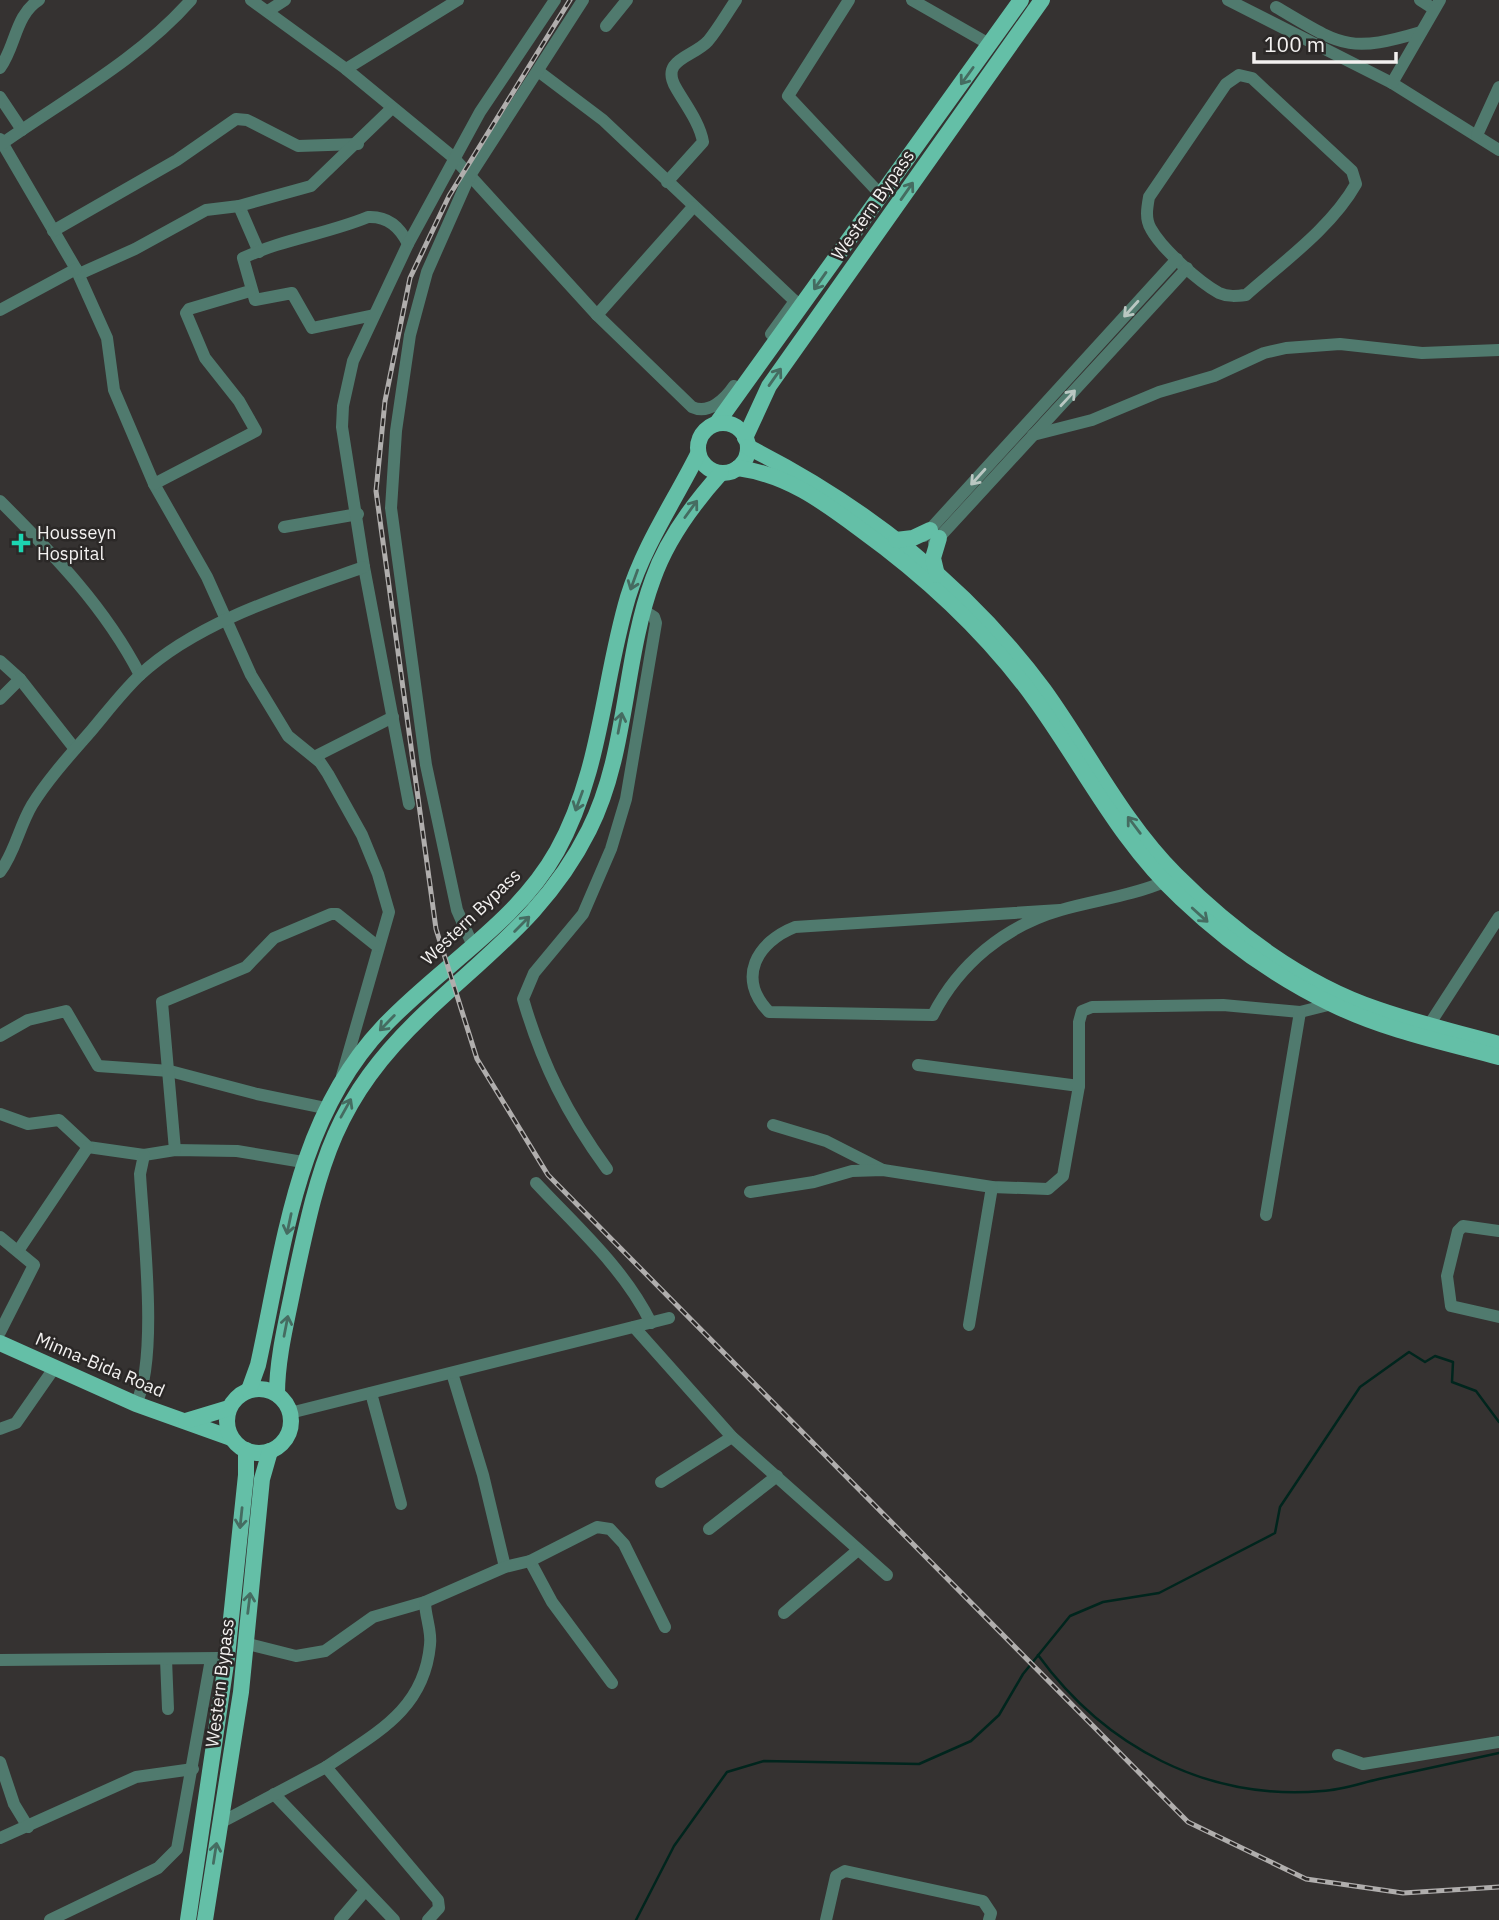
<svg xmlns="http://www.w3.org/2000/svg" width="1499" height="1920" font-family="'IBM Plex Sans',sans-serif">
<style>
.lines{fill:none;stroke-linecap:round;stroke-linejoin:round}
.stream{stroke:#00251d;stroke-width:2.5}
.minor{stroke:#507a6e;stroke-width:12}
.major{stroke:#64bfa7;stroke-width:16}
.rail-casing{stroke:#b0aead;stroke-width:5}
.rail{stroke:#2b2827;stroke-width:2.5;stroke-dasharray:8;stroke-linecap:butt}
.oneway{stroke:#456c61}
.oneway2{stroke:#bac7c2}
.poi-dot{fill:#1cd5b1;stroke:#2b2827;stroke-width:2.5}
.labels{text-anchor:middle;stroke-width:5;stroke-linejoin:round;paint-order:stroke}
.street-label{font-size:18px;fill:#f3f1f0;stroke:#2b2827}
.poi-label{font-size:18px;fill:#f3f1f0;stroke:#2b2827;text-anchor:start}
</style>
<rect width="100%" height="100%" fill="#353231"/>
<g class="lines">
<!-- stream -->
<g class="stream">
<path d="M1038 1655C1105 1747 1207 1801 1322 1791 1341 1790 1361 1783 1379 1779 1419 1770 1459 1762 1499 1753"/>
<path d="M636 1920 674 1846 727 1772 764 1761 919 1764 971 1741 999 1715 1023 1674 1070 1616 1103 1602 1159 1593 1275 1533 1280 1507 1360 1387 1409 1352 1425 1362 1435 1356 1453 1362 1452 1382 1476 1391 1499 1422"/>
</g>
<!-- minor -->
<g class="minor">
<path d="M251 0 346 69 453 157 597 315 692 407C709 415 725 399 734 386"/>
<path d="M849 0 788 96 881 195"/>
<path d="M912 0 989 44"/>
<path d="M1228 0 1392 83 1499 150"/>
<path d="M1420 0 1434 9"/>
<path d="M1276 7C1341 45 1347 54 1421 32"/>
<path d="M268 11 285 0"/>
<path d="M606 26 627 0"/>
<path d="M0 68C16 46 15 15 39 0"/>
<path d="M346 69 458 0"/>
<path d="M538 71 603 120 799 305"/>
<path d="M1239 75 1252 78 1352 171 1356 184C1331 228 1283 262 1246 295 1237 296 1228 297 1219 293 1199 282 1162 249 1151 229 1145 219 1147 208 1149 197L1226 84Z"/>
<path d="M1392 83 1440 0"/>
<path d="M0 97 22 130"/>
<path d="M1477 135 1499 87"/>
<path d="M0 139 76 269 107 338 114 390 154 484 207 577 251 675 288 736 320 762 328 774 362 835 378 874 389 912 342 1076"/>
<path d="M0 145C65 99 138 60 191 0"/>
<path d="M667 182 703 142C700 123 685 104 676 88 659 59 694 57 708 41 718 29 727 13 736 0"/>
<path d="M239 206 259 252"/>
<path d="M53 231 177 160 236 119 247 120 298 146 358 144"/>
<path d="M79 274 135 249 206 210 239 206 311 186 392 108"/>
<path d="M0 310 76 269"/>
<path d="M374 315 312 328 292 293 255 300 243 258C283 239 327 234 368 217 387 216 400 227 408 244"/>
<path d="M597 315 693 207"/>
<path d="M771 334 795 301"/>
<path d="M1033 435 1092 420 1159 392 1214 376 1264 353 1286 348 1340 344 1422 353 1499 350"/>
<path d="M154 484 256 431 239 401 205 358 186 313 189 309 250 291"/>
<path d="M0 501C54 555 105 607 140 675"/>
<path d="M284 527 358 514"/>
<path d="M924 536 1177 259"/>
<path d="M934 543 1187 268"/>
<path d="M0 661 20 679 75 749"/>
<path d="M0 699 20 679"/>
<path d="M314 757 393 717"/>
<path d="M409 804 364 567 342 427 343 406 353 361 408 244 480 112 555 0"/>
<path d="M0 872C15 852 19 827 32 805 48 779 71 754 91 731 107 712 123 691 140 675 198 621 291 593 364 567"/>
<path d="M1060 910 795 927C757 942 736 978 769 1012L933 1015C959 964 1005 926 1061 910 1096 900 1131 896 1164 882"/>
<path d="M473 946 457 910 426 765 391 508 396 431 410 335 427 272 469 177 583 0"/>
<path d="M1429 1025 1499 917"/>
<path d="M0 1036 28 1020 66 1011 98 1066 170 1071 257 1094 325 1108"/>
<path d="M918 1065 1079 1086"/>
<path d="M0 1114 28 1124 59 1120 88 1147 144 1155 175 1150 237 1151 303 1162"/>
<path d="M773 1125 826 1141 883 1170"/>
<path d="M175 1150 162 1002 246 967 274 938 331 914H337L377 946"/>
<path d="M607 1169C567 1114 542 1064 523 999L534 973 583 914 611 849 626 799 656 623 654 617 643 610"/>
<path d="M536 1183C577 1227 624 1268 651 1323"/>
<path d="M750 1192 814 1182 852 1171 883 1170 992 1187 1048 1189 1063 1176 1079 1086V1022L1082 1011 1092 1007 1223 1005 1300 1012 1332 1004"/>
<path d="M1266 1215 1300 1012"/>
<path d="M1499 1231 1463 1226 1458 1231 1447 1276 1451 1306 1499 1317"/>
<path d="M0 1237 34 1265 0 1332"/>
<path d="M18 1251 88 1147"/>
<path d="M969 1325 992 1187"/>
<path d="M634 1327 732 1437 887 1575"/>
<path d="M452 1373 483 1475 505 1567"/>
<path d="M371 1393 401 1504"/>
<path d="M136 1404C159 1358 143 1229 140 1174L144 1155"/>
<path d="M290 1413 669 1318"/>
<path d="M0 1429 16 1423 55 1367"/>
<path d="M661 1482 732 1437"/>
<path d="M709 1529 777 1476"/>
<path d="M530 1561 552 1602 612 1683"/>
<path d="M784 1613 858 1550"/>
<path d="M244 1643 296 1656 325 1651 373 1617 425 1602 505 1567 530 1561 597 1527 610 1529 624 1544 665 1627"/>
<path d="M166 1659 168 1709"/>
<path d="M0 1660 219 1658"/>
<path d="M1338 1755 1363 1764 1499 1742"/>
<path d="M0 1762 14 1804 28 1827"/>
<path d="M326 1767C374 1734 424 1711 430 1645 432 1631 425 1616 425 1602"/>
<path d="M274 1794 394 1920"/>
<path d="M220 1823 326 1767 438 1900 439 1908 428 1920"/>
<path d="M0 1838 136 1777 193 1769"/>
<path d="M50 1920 158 1868 177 1849 211 1659"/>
<path d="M340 1920 364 1892"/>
<path d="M826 1920 836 1876 845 1871 983 1901 991 1913 989 1920"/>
</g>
<!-- major -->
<g class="major">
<path d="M717 423 1021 0"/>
<circle cx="723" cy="448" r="25"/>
<path d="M745 438 769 386 1042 0"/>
<path d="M748 447C862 504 968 587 1044 690 1088 751 1122 821 1176 875 1231 930 1302 984 1377 1009 1417 1023 1458 1033 1499 1044"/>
<path d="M738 468C787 475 821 500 860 529 925 576 986 632 1034 698 1083 765 1119 841 1181 898 1225 940 1278 978 1332 1004 1385 1030 1443 1042 1499 1057"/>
<path d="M896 540 913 538 930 530"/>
<path d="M937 575 933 558 939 538"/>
<path d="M0 1343 136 1404 231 1438"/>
<circle cx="259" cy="1421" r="32"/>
<path d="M249 1390 258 1365C284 1247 296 1119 383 1027 439 967 516 924 557 851 601 772 603 681 628 597 644 545 674 502 698 454"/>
<path d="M277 1394C277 1356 288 1316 295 1279 320 1162 334 1100 424 1014 488 953 548 912 589 830 628 753 623 660 653 579 667 539 693 504 721 473"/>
<path d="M186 1421 229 1408"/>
<path d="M188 1920 227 1657 246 1475V1450"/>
<path d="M205 1920 241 1692 262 1479 270 1451"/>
</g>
<!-- rail casing -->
<g class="rail-casing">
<path id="rail" d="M570 0 449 196 410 278 385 401 376 491 436 929 477 1059 548 1175 1188 1822 1306 1879 1403 1893 1499 1887"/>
</g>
<!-- rail -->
<use href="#rail" class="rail"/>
</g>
<!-- one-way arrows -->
<defs><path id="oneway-shaft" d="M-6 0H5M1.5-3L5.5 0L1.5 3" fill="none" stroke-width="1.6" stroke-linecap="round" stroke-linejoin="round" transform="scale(1.75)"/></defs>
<g class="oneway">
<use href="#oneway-shaft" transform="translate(967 76) rotate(126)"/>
<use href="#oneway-shaft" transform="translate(907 191) rotate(-55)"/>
<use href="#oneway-shaft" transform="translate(820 281) rotate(125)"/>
<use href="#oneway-shaft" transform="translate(775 377) rotate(-55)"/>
<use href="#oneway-shaft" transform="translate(691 509) rotate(-54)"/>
<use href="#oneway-shaft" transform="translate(634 580) rotate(110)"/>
<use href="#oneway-shaft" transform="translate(620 723) rotate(-79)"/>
<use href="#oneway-shaft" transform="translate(579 801) rotate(110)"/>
<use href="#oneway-shaft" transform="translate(1134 825) rotate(-127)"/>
<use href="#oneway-shaft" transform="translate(1200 915) rotate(42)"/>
<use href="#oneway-shaft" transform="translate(522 924) rotate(-45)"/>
<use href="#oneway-shaft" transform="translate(387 1023) rotate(134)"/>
<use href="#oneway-shaft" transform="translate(346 1108) rotate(-61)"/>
<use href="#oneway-shaft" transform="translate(289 1224) rotate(102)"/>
<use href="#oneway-shaft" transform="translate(286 1326) rotate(-79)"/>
<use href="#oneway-shaft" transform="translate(241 1518) rotate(96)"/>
<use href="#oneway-shaft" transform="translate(249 1603) rotate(-83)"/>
<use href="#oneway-shaft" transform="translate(215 1853) rotate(-81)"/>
</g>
<g class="oneway2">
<use href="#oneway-shaft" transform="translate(1131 309) rotate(132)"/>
<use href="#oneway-shaft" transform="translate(1068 398) rotate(-47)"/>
<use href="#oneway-shaft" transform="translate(978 477) rotate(132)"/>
</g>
<!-- markers -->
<path class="poi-dot" d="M17.5 532.5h7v7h7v7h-7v7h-7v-7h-7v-7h7z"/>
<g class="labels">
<!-- street labels -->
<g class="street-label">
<text transform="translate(873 205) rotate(-55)" y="6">Western Bypass</text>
<text transform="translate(471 917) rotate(-44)" y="6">Western Bypass</text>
<text transform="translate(100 1365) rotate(23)" y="6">Minna-Bida Road</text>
<text transform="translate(220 1683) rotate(-83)" y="6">Western Bypass</text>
</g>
<!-- poi labels -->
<g class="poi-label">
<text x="37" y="539">Housseyn<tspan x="37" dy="21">Hospital</tspan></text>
</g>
</g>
<!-- scale -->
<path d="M1254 52v10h142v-10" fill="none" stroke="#f3f1f0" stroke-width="3.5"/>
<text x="1264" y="52" font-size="21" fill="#f3f1f0" stroke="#2b2827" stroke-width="5" paint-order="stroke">100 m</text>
</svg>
